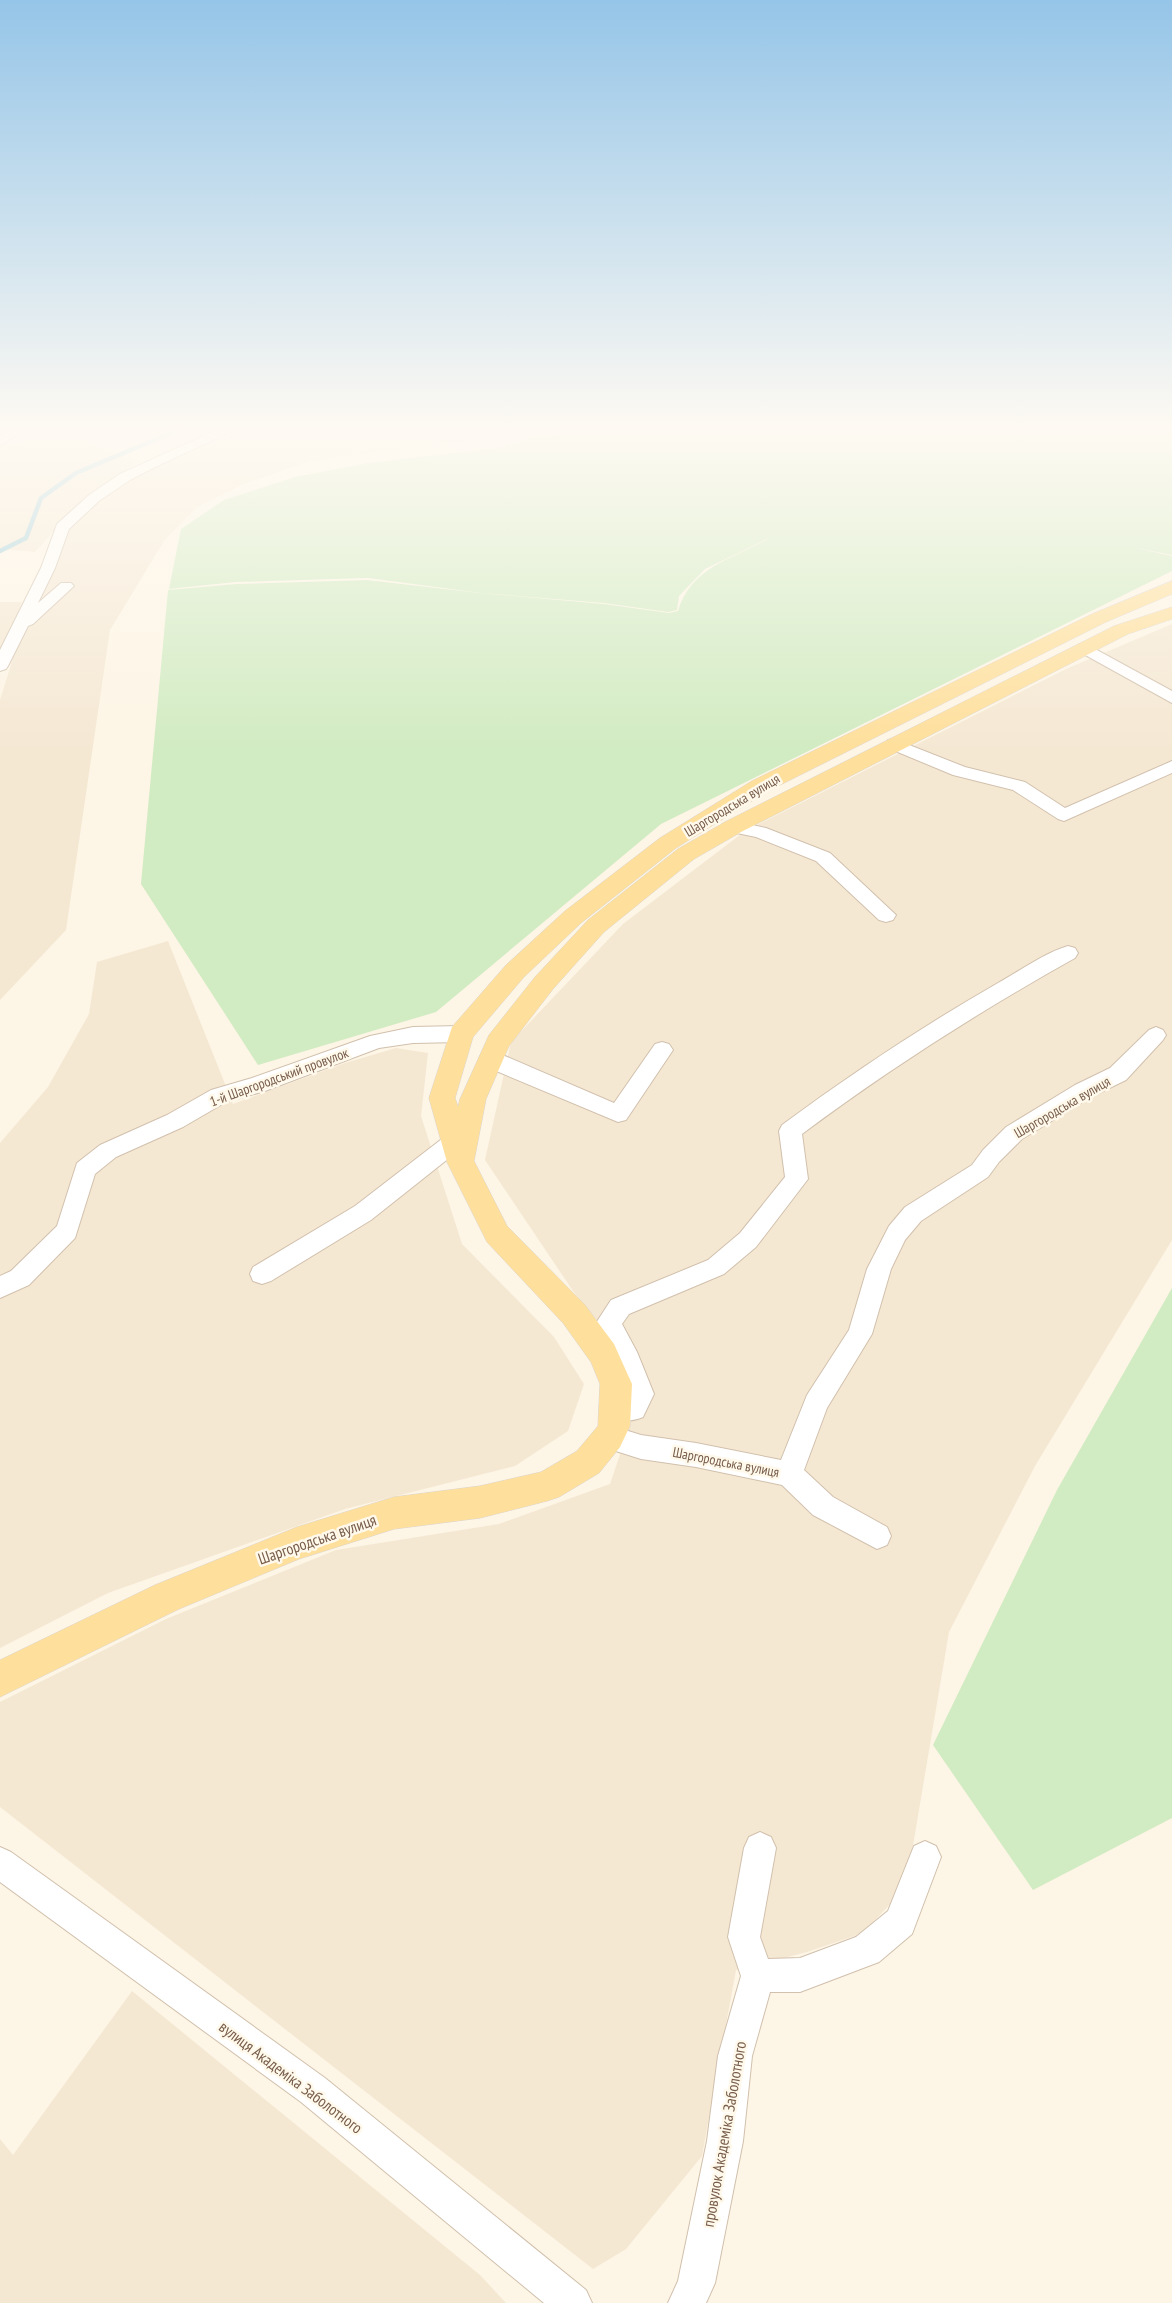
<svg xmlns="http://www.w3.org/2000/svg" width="1172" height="2303" font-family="'PT Sans Narrow',sans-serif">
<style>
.residential{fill:#f5e8d3}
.green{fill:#d1ebc2}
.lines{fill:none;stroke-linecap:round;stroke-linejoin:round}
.stream{stroke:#9ecdda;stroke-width:4.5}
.minor-casing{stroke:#d1c0ad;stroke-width:2}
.major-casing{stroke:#dcd5d0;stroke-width:1}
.minor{fill:#fff;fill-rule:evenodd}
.major{fill:#fedf9b;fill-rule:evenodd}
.labels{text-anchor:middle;stroke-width:5;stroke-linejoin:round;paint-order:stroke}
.street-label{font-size:14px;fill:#775c49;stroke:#fff9ec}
.near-street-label{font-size:16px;fill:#775c49;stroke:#fff9ec}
</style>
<rect width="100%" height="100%" fill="#fdf5e5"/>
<!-- residential -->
<g class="residential">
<path d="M252 428H526L507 437 310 461 244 484 197 507 164 541 110 630 66 930 0 1000V700L19 639 66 532 97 500 146 470 199 447Z"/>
<path d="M33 437H79L96 446 140 461 75 507 35 552 0 549V449Z"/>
<path d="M0 602H22L0 663Z"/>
<path d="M1172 624V1240L1035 1466 949 1632 906 1887 863 1933 807 1952 736 1970 702 2156 626 2249 593 2269 0 1807V1702L166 1619 336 1550 499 1524 610 1484 634 1413 628 1361 573 1291 485 1160 511 1042 623 924 745 831 1066 669Z"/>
<path d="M168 941 233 1104 345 1063 396 1048 428 1053 421 1116 462 1244 554 1337 584 1384 568 1431 515 1466 345 1509 108 1593 0 1648V1143L48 1087 89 1014 97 962Z"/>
<path d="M132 1991 480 2275 506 2303H0V2139L13 2155Z"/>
</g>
<!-- green -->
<g class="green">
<path d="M577 428H1012L1015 431 1172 428V555L1131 547 1172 556V571L661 824 436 1012 258 1065 141 884 168 590 236 584 367 580 480 593 604 604 669 613 678 611C691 566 735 558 771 537L705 569 679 596 677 610 668 612 604 603 481 593 368 578 236 582 169 589 181 529 224 500 295 477 368 463 498 448 545 434Z"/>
<path d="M1172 1288V1818L1033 1890 933 1745 1057 1490Z"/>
</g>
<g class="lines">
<!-- stream -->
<path class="stream" d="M0 551 26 538 41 498 76 473 183 428"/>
<!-- minor casing -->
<g class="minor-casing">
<g id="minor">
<path d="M12 428H28L0 446V436Z"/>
<path d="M221 428H239L155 467 130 480 99 501 69 529 55 568 38 603 61 583H71L74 586 33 624 28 626 8 666 6 669 0 671V650L41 568 57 524 89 495 120 474Z"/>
<path d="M1084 643 1172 691V703L1078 651 1076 648 1078 645Z"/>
<path d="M894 739 965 767 1025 782 1065 808 1172 761V773L1064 821 1058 819 1013 790 953 775 888 748 885 744 888 740Z"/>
<path d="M733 821 766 828 830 853 896 915 893 920 886 922 879 920 816 861 756 837 727 831 724 827 727 823Z"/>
<path d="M1068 946 1075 948 1078 953 1075 958C980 1011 889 1069 802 1134L808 1179 756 1247 724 1274 629 1314 622 1324 637 1352 654 1394 643 1417C631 1422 618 1422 606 1417L602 1409 606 1401 615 1397H626L628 1394 613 1356 596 1323 611 1300 708 1260 740 1233 785 1177 779 1131 782 1125C851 1074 923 1026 998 983 1020 971 1044 953 1068 946Z"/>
<path d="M461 1026 468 1029 471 1034 468 1039 461 1042 413 1043 379 1048 265 1091 226 1102 183 1127 116 1157 95 1174 75 1238 29 1285 0 1298V1276L11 1271 57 1226 77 1163 100 1145 167 1115 211 1090 252 1078 370 1036 413 1027Z"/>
<path d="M1156 1027 1163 1030 1166 1035 1163 1040 1126 1080 1091 1097 1022 1139 999 1162 988 1177 921 1221 905 1240 891 1269 872 1334 827 1408 804 1470 833 1497 887 1527 891 1536 887 1545 877 1549 813 1515 782 1485 696 1467 641 1459 600 1446 596 1437 600 1428 609 1425 641 1435 696 1443 781 1460 807 1395 849 1330 867 1269 889 1226 905 1207 972 1165 983 1150 1006 1127 1075 1085 1110 1068 1149 1030Z"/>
<path d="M662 1042 669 1044 673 1050 626 1120 618 1122 482 1065 479 1059 482 1053 490 1051 498 1053 614 1103 655 1044Z"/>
<path d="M455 1132 463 1135 466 1141 463 1147 371 1220 271 1281 262 1284 253 1281 250 1274 253 1267 355 1206 447 1135Z"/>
<path d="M760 1832 771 1837 776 1848 760 1937 768 1959 800 1958 856 1937 888 1911 914 1846 925 1841 936 1846 941 1857 912 1934 879 1962 800 1992H770L752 2056 743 2141 715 2283 706 2303H668L678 2281 707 2141 718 2056 741 1976 728 1937 744 1848 749 1837Z"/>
<path d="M0 1847 11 1852 325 2078 586 2290 592 2303H544L301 2102 0 1882Z"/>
</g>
</g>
<!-- major casing -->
<g class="major-casing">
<path id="major" d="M1172 581V594L1106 622 768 791 676 848 581 923 524 977 473 1037 455 1098 458 1107 460 1099 489 1035 535 977 588 920 678 849 725 822 1114 626 1172 607V619L1128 634 741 832 694 859 604 932 553 989 509 1046 486 1099 474 1161 507 1226 585 1305 614 1344 632 1384 630 1426 620 1447 599 1473 559 1497 547 1501 480 1518 394 1529 299 1559 179 1609 0 1697V1660L155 1585 297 1527 394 1497 480 1486 541 1472 577 1451 598 1426 600 1384 591 1362 563 1323 487 1242 447 1162 429 1098 452 1027 506 965 565 911 660 838 752 781 1092 614Z"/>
</g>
<!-- minor -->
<use href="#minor" class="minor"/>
<!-- major -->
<use href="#major" class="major"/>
</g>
<!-- sky -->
<linearGradient id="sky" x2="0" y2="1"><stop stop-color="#95c5e8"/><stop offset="0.57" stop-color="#fefaf3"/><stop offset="1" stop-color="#fefaf3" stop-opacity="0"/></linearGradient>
<rect width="1172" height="751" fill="url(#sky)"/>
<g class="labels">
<!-- street labels -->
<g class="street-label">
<text transform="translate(732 805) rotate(-31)" y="5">Шаргородська вулиця</text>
<text transform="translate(279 1077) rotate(-20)" y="5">1-й Шаргородський провулок</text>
<text transform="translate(1062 1107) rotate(-30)" y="5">Шаргородська вулиця</text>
<text transform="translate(726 1462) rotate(11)" y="5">Шаргородська вулиця</text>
</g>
<!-- near-street labels -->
<g class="near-street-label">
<text transform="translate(317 1539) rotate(-19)" y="6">Шаргородська вулиця</text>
<text transform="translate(291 2077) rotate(37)" y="6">вулиця Академіка Заболотного</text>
<text transform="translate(724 2134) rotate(-80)" y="6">провулок Академіка Заболотного</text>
</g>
</g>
</svg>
